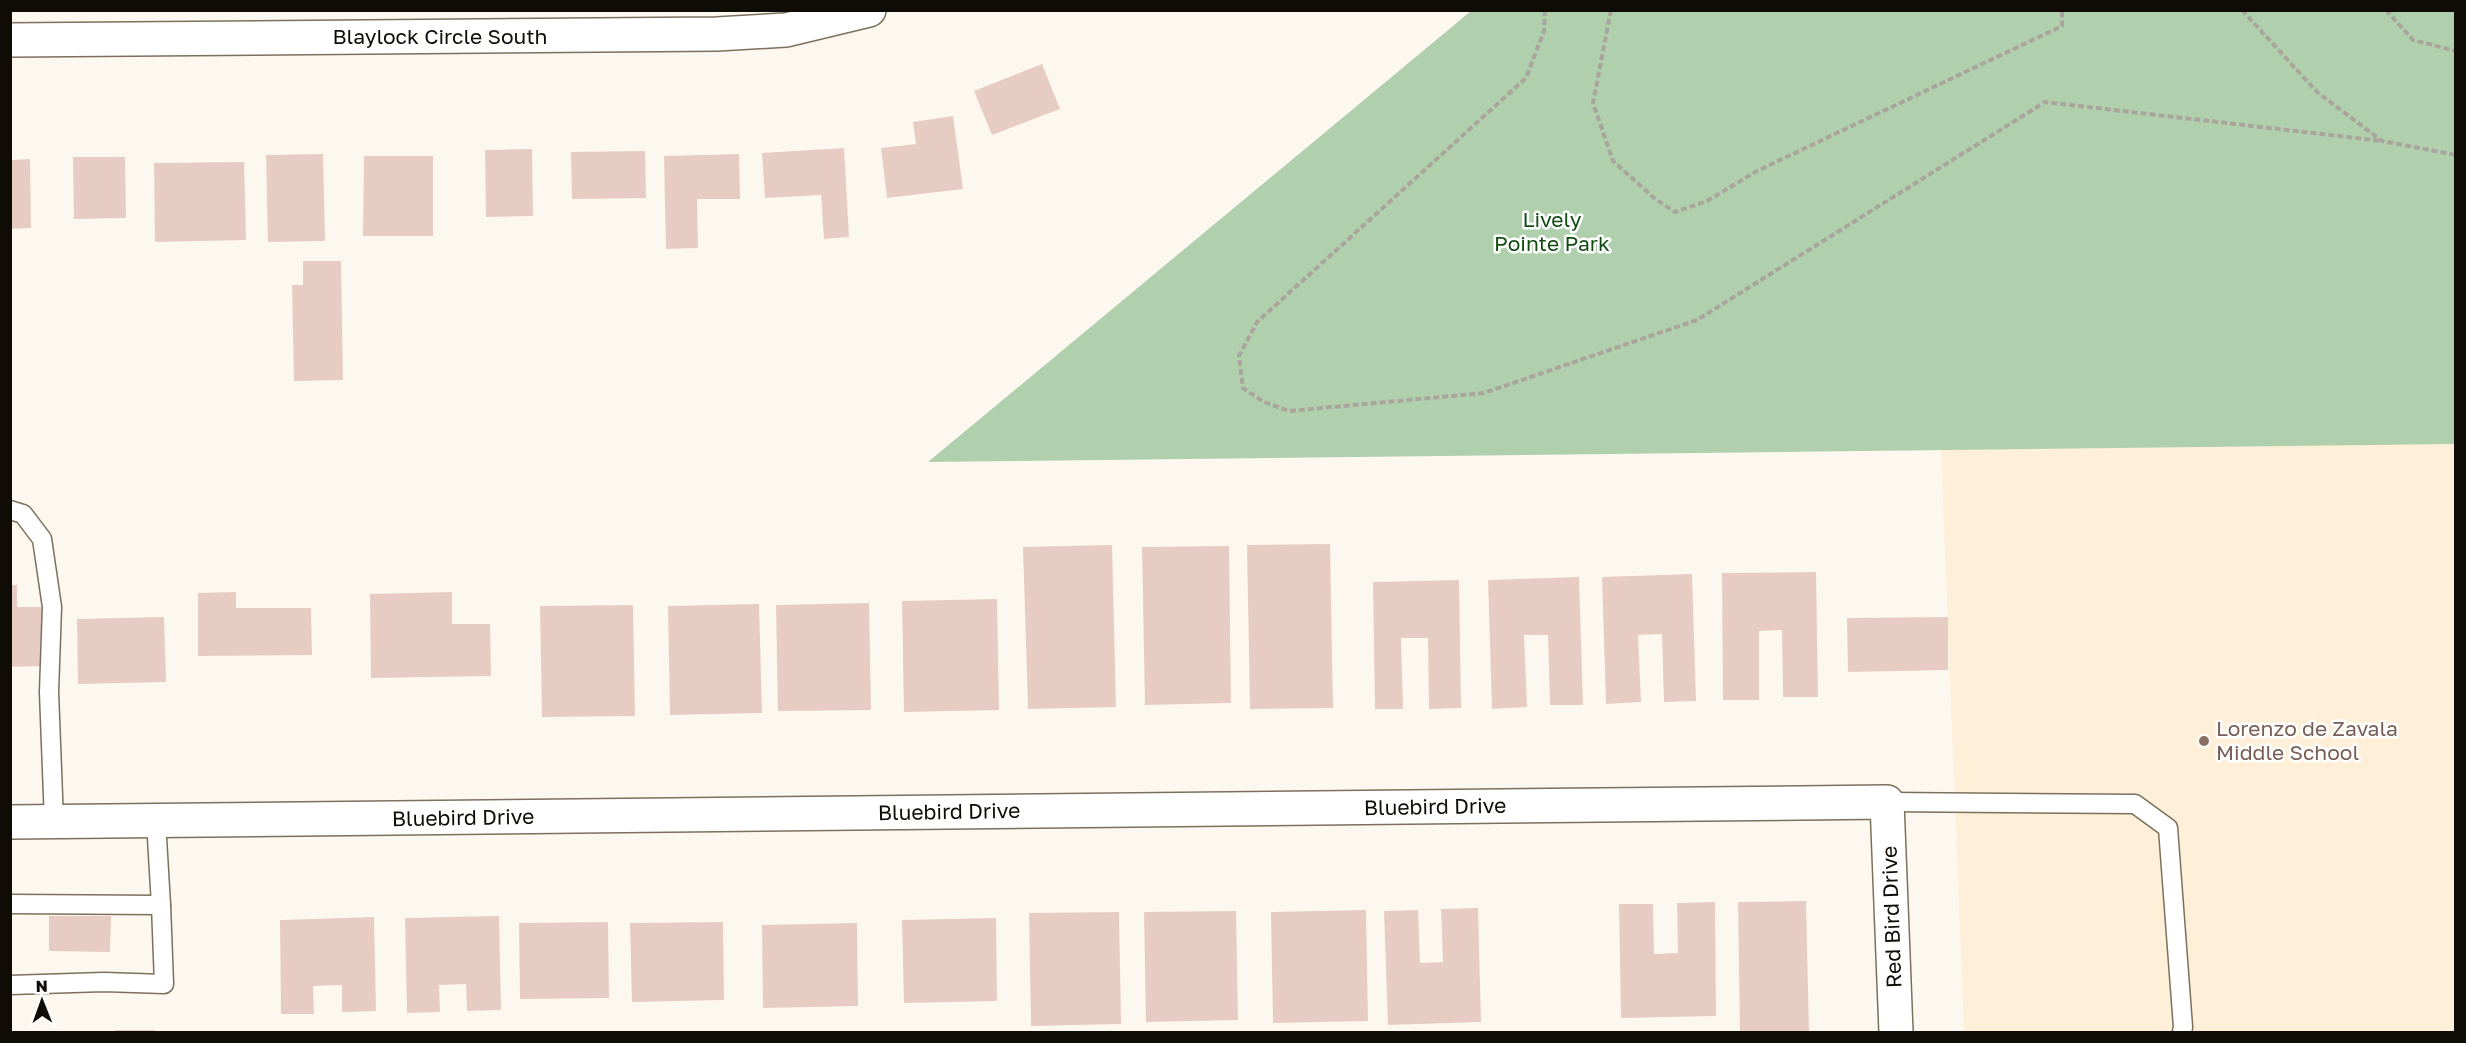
<svg xmlns="http://www.w3.org/2000/svg" width="2466" height="1043" font-family="'Golos Text',sans-serif">
<style>
.built{fill:#fef0d8}
.green{fill:#b0cfad}
.building{fill:#e7ccc3}
.lines{fill:none;stroke-linecap:round;stroke-linejoin:round}
.service-casing{stroke:#7b705c;stroke-width:21}
.minor-casing{stroke:#7b705c;stroke-width:36}
.path{stroke:#a9a49c;stroke-width:4;stroke-dasharray:6 3;stroke-linecap:butt}
.service{stroke:#fff;stroke-width:18}
.minor{stroke:#fff;stroke-width:33}
.education-dot{fill:#8d6e63;stroke:#fff;stroke-width:2}
.labels{text-anchor:middle;stroke-width:5;stroke-linejoin:round;paint-order:stroke}
.street-label{font-size:21px;fill:#0f0b05;stroke:#fff}
.park-label{font-size:21px;fill:#134d13;stroke:#fff}
.education-label{font-size:21px;fill:#785e54;stroke:#fff;text-anchor:start}
</style>
<rect width="100%" height="100%" fill="#fdf8ef"/>
<!-- built -->
<path class="built" d="M2455 444V1032H1964L1941 450Z"/>
<!-- green -->
<path class="green" d="M1471 11H2455V444L928 462Z"/>
<!-- building -->
<g class="building">
<path d="M1042 64 1060 109 992 135 974 91Z"/>
<path d="M953 116 963 189 887 198 881 148 916 144 913 122Z"/>
<path d="M844 148 849 237 824 239 821 195 765 198 762 153Z"/>
<path d="M532 149 533 216 486 217 485 150Z"/>
<path d="M645 151 646 198 572 199 571 152Z"/>
<path d="M323 154 325 241 268 242 266 155Z"/>
<path d="M739 154 740 199H697L698 248 666 249 664 156Z"/>
<path d="M364 156H433V236H363Z"/>
<path d="M73 157H125L126 218 74 219Z"/>
<path d="M30 159 31 228 10 229V160Z"/>
<path d="M244 162 246 240 155 242 154 163Z"/>
<path d="M303 261H341L343 380 294 381 292 285H303Z"/>
<path d="M1330 544 1333 708 1250 709 1247 545Z"/>
<path d="M1112 545 1116 707 1028 709 1023 547Z"/>
<path d="M1229 546 1231 703 1145 705 1142 547Z"/>
<path d="M1816 572 1818 697H1783L1782 630 1759 631V700H1723L1722 573Z"/>
<path d="M1692 574 1696 701 1664 702 1662 634 1638 635 1641 702 1606 704 1602 577Z"/>
<path d="M1579 577 1583 705H1550L1548 635H1524L1527 707 1492 709 1488 580Z"/>
<path d="M1459 580 1461 708 1429 709 1428 638H1401L1403 709H1375L1373 582Z"/>
<path d="M10 585H17V607H45L46 666 10 667Z"/>
<path d="M236 592V608H311L312 655 198 656V593Z"/>
<path d="M452 592V624H490L491 676 371 678 370 594Z"/>
<path d="M997 599 999 710 904 712 902 601Z"/>
<path d="M869 603 871 710 778 711 776 605Z"/>
<path d="M759 604 762 713 670 715 668 606Z"/>
<path d="M633 605 635 716 542 717 540 606Z"/>
<path d="M164 617 166 682 78 684 77 619Z"/>
<path d="M1948 617V670L1848 672 1847 618Z"/>
<path d="M1806 901 1809 1032H1740L1738 902Z"/>
<path d="M1715 902 1716 1016 1621 1018 1619 904H1653L1654 954 1678 953 1677 903Z"/>
<path d="M1478 908 1481 1022 1388 1025 1384 911 1418 910 1420 963 1443 962 1441 909Z"/>
<path d="M1366 910 1368 1021 1273 1023 1271 912Z"/>
<path d="M1236 911 1238 1020 1146 1022 1144 912Z"/>
<path d="M1119 912 1121 1024 1031 1026 1029 913Z"/>
<path d="M49 916H111L110 952 49 951Z"/>
<path d="M499 916 501 1010 467 1011 466 984 439 985 440 1012 407 1013 405 918Z"/>
<path d="M374 917 376 1011 342 1012V985L313 986 314 1014H281L280 920Z"/>
<path d="M996 918 997 1001 904 1003 902 920Z"/>
<path d="M608 922 609 998 520 999 519 923Z"/>
<path d="M723 922 724 1000 632 1002 630 923Z"/>
<path d="M857 923 858 1006 763 1008 762 925Z"/>
<rect x="115" y="1030" width="40" height="2"/>
</g>
<g class="lines">
<!-- service casing -->
<g class="service-casing">
<g id="service">
<path d="M10 510 23 514 42 539 52 607 49 692 54 822"/>
<path d="M1887 802 2135 804 2168 828 2183 1027 2182 1032"/>
<path d="M156 821 161 905"/>
<path d="M10 904 161 905 164 984 104 982 10 985"/>
</g>
</g>
<!-- minor casing -->
<g class="minor-casing">
<g id="minor">
<path d="M10 40 717 34 786 30 869 10"/>
<path d="M10 822 1887 802 1896 1032"/>
</g>
</g>
<!-- path -->
<g class="path">
<path d="M1545 10 1544 31 1526 78 1257 322 1239 356 1243 388 1264 402 1289 411 1484 393 1697 320 2045 102 2382 141"/>
<path d="M1611 10 1593 103 1613 161 1654 198 1675 212 1707 201 1757 171 2062 26V10"/>
<path d="M2242 10 2317 92 2382 141 2456 155"/>
<path d="M2386 10 2413 40 2456 51"/>
</g>
<!-- service -->
<use href="#service" class="service"/>
<!-- minor -->
<use href="#minor" class="minor"/>
</g>
<!-- markers -->
<circle class="education-dot" cx="2204" cy="741" r="6"/>
<g class="labels">
<!-- street labels -->
<g class="street-label">
<text x="440" y="44">Blaylock Circle South</text>
<text transform="translate(1435 807) rotate(-1)" y="7">Bluebird Drive</text>
<text transform="translate(949 812) rotate(-1)" y="7">Bluebird Drive</text>
<text transform="translate(463 818) rotate(-1)" y="7">Bluebird Drive</text>
<text transform="translate(1892 917) rotate(-92)" y="7">Red Bird Drive</text>
</g>
<!-- park labels -->
<g class="park-label">
<text x="1552" y="227">Lively<tspan x="1552" dy="24">Pointe Park</tspan></text>
</g>
<!-- education labels -->
<g class="education-label">
<text x="2216" y="736">Lorenzo de Zavala<tspan x="2216" dy="24">Middle School</tspan></text>
</g>
</g>
<!-- border -->
<rect width="2466" height="1043" fill="none" stroke="#0f0b05" stroke-width="24"/>
<!-- north arrow -->
<g transform="translate(42 1001) rotate(359)" stroke="#ffffff" stroke-width="4.5" paint-order="stroke">
<path d="M0-4.5L10 22L0 15L-10 22Z" fill="#0f0b05"/>
<text y="-9" font-size="16" font-weight="bold" text-anchor="middle" fill="#0f0b05">N</text>
</g>
</svg>
